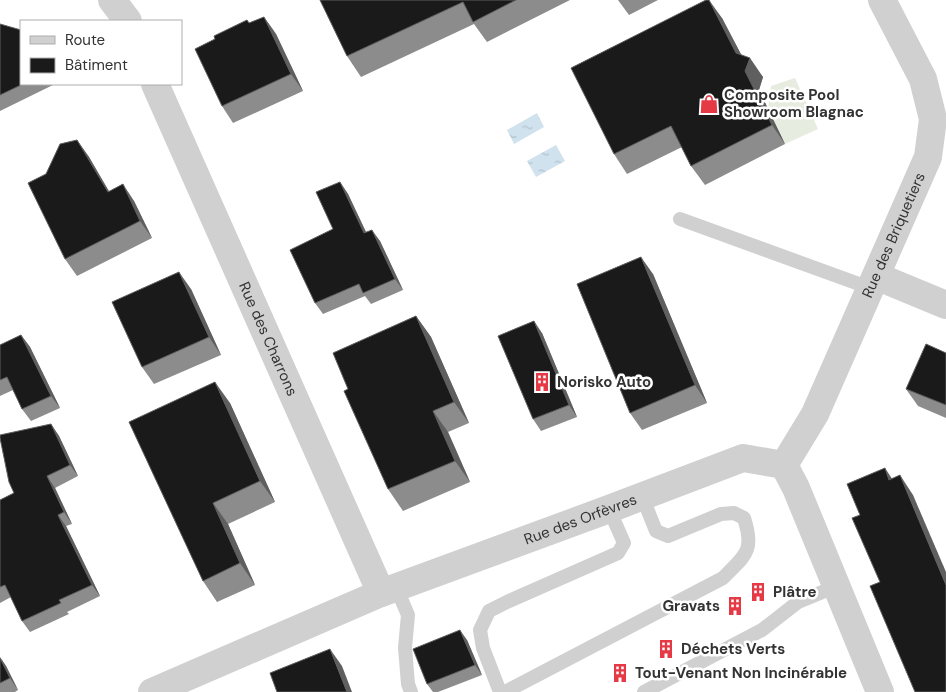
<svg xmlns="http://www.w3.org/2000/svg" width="946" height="692" font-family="'DM Sans',sans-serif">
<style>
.green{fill:#e6ecdf}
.water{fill:url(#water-ripples)}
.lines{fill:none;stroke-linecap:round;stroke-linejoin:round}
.lane{stroke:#d0d0d0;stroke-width:14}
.street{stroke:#d0d0d0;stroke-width:28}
.wall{fill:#8c8c8c}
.shaded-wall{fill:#5f5f5f}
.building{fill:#1a1a1a;stroke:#5f5f5f}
.labels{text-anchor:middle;stroke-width:5;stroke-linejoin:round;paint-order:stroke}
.poi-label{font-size:15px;font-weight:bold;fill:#333;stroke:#fff;text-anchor:start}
.street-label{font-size:15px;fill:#333;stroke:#fff}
</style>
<defs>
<pattern id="water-ripples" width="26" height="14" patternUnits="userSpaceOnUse" patternTransform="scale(1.25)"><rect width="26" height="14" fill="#cfe2ee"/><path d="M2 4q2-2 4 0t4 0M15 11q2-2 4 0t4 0" fill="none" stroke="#b2c2cd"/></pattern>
</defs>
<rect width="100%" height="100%" fill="#fff"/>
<!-- green -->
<path class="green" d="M795 78 818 129 785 144 768 108 771 86Z"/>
<!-- water -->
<g class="water">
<path d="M537 113 544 127 514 144 507 130Z"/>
<path d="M556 145 565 161 536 177 527 161Z"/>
</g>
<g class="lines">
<!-- lane -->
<g class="lane">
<path d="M680 219 870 288"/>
<path d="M396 587 408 615 405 648 408 684 411 692"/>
<path d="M500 692 483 648 480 630 489 611 509 601 618 553 624 543 609 509"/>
<path d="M505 692 723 578C745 555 755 552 744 518L734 513 721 514 668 536 656 531 642 496"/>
<path d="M644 692 762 630 798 602 837 586"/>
</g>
<!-- street -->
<g class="street">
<path d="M112 0 128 21"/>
<path id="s1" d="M155 84 381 593"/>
<path d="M876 276 946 305"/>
<path id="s2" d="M784 465 815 414 928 157 933 119 923 79 882 0"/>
<path d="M784 465 796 488 880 692"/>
<path id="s3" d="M152 692 381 593 609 509 743 458 784 465"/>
</g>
</g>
<!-- wall -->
<g class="wall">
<path d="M320 0H570L487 42 474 24 361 77 347 56Z"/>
<path d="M618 0H658L629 15Z"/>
<path d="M264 17 276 34 303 91 233 123 222 106 249 23Z"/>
<path d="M722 18 741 54 763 77 759 90 785 144 705 185 691 166 682 147 627 174 614 154Z"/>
<path d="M0 24 21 84H55L0 111Z"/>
<path d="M77 140 89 157 109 191 134 201 152 238 77 276 65 259 46 174Z"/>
<path d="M340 182 348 194 366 232 380 241 403 290 371 304 365 296 323 314 315 303 333 229Z"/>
<path d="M653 274 707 403 642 430 630 413Z"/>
<path d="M191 289 221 355 154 384 142 367Z"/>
<path d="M416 316 431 337 469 423 448 432 470 482 403 511 388 489 348 389Z"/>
<path d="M542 333 577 417 541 431 533 419Z"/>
<path d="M21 335 30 347 60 408 31 421 22 409 13 390 0 396V345Z"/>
<path d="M946 353V418L918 406 906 389Z"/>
<path d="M230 403 275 502 228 524 255 585 217 602 203 581 129 422Z"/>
<path d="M51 424 59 436 78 476 55 488 72 524 66 526 100 596 67 612 69 614 30 632 22 621 11 597 0 603V500L14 493Z"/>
<path d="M467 640 482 675 438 692H433L427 684Z"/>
<path d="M0 657 6 666 18 690 15 692H0Z"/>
</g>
<!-- shaded-wall -->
<g class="shaded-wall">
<path d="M709 0 722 18 747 66 750 58 763 77 759 90 785 144 772 125Z"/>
<path d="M264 17 276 34 303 91 291 74Z"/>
<path d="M77 140 89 157 119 209 108 192Z"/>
<path d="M340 182 348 194 372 245 364 233Z"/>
<path d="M123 184 134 201 152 238 140 221Z"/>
<path d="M372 230 380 241 403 290 395 279Z"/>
<path d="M641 257 653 274 707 403 695 385Z"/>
<path d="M179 272 191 289 221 355 209 337Z"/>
<path d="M416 316 431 337 469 423 454 402Z"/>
<path d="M534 321 542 333 577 417 569 405Z"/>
<path d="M21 335 30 347 60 408 51 396Z"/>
<path d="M215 382 230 403 275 502 260 481Z"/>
<path d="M433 411 448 432 470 482 455 461Z"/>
<path d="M51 424 59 436 78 476 70 465Z"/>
<path d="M885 468 898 488 889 480Z"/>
<path d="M900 475 913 495 946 572V585Z"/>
<path d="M47 476 55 488 72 524 64 512Z"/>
<path d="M213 503 228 524 255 585 240 563Z"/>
<path d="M58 515 66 526 100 596 92 585Z"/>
<path d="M460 630 467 640 482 675 475 665Z"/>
<path d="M330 649 342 666 352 692H347Z"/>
<path d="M0 657 6 666 18 690 10 678Z"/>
</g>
<!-- building -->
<g class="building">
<path d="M320 0H516L473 22 463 2 347 56Z"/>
<path d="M706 0H709L736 53 750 58 745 71 772 125 691 166 671 126 614 154 571 68Z"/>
<path d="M264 17 291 74 222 106 195 49 215 39 214 36 247 20 249 23Z"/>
<path d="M0 24 21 30V84H23L0 95Z"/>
<path d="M77 140 108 192 123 184 140 221 65 259 28 183 46 174 60 144Z"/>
<path d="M340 182 364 233 372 230 395 279 363 293 359 284 315 303 290 250 333 229 316 192Z"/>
<path d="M641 257 695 385 630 413 577 284Z"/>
<path d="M179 272 209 337 142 367 112 302Z"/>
<path d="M416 316 454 402 433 411 455 461 388 489 344 391 348 389 333 353Z"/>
<path d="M534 321 569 405 533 419 498 336Z"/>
<path d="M21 335 51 396 22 409 7 377 0 380V345Z"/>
<path d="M926 344 946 353V405L906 389Z"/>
<path d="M215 382 260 481 213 503 240 563 203 581 129 422Z"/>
<path d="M51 424 70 465 47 476 64 512 58 515 92 585 59 600 61 603 22 621 5 585 0 587V500L14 493 9 482 0 438V435Z"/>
<path d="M885 468 889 480 900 475 946 585V692H915L870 586 880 582 852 518 860 515 847 484Z"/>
<path d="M460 630 475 665 427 684 413 649Z"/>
<path d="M330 649 347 692H277L270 673Z"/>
<path d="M0 658 10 678 0 683Z"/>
</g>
<!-- icons -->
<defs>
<g id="shop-bare" transform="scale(1.5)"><path d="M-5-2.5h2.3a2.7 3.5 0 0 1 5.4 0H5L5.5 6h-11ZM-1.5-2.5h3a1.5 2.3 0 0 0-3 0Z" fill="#e63946" stroke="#fff" stroke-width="2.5" paint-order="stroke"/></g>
<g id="building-bare" transform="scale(1.5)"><path d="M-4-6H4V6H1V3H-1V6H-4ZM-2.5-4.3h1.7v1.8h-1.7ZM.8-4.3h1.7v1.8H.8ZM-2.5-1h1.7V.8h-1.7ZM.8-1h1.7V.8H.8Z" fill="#e63946" stroke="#fff" stroke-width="2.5" paint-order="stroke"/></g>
</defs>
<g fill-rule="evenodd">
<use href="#shop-bare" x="709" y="104"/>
<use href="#building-bare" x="542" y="382"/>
<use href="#building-bare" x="758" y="592"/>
<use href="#building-bare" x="735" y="606"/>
<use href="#building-bare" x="666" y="649"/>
<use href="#building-bare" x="620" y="673"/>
</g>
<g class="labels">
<!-- poi labels -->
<g class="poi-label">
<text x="724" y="100">Composite Pool<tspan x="724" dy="17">Showroom Blagnac</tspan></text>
<text x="557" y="387">Norisko Auto</text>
<text x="773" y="597">Plâtre</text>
<text x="720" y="611" text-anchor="end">Gravats</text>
<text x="681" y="654">Déchets Verts</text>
<text x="635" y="678">Tout-Venant Non Incinérable</text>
</g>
<!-- street labels -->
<g class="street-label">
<text dy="5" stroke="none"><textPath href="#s2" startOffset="255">Rue des Briquetiers</textPath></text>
<text dy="5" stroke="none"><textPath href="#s1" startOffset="279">Rue des Charrons</textPath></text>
<text dy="5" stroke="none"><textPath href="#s3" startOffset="462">Rue des Orfèvres</textPath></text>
</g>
</g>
<!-- legend -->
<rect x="20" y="20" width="162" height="65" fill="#ffffff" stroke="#adadad"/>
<rect x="30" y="36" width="25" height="8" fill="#d0d0d0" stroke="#adadad"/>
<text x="65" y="45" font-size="15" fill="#333333">Route</text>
<rect x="30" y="58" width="25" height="15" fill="#1a1a1a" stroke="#adadad"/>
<text x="65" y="70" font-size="15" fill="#333333">Bâtiment</text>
</svg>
